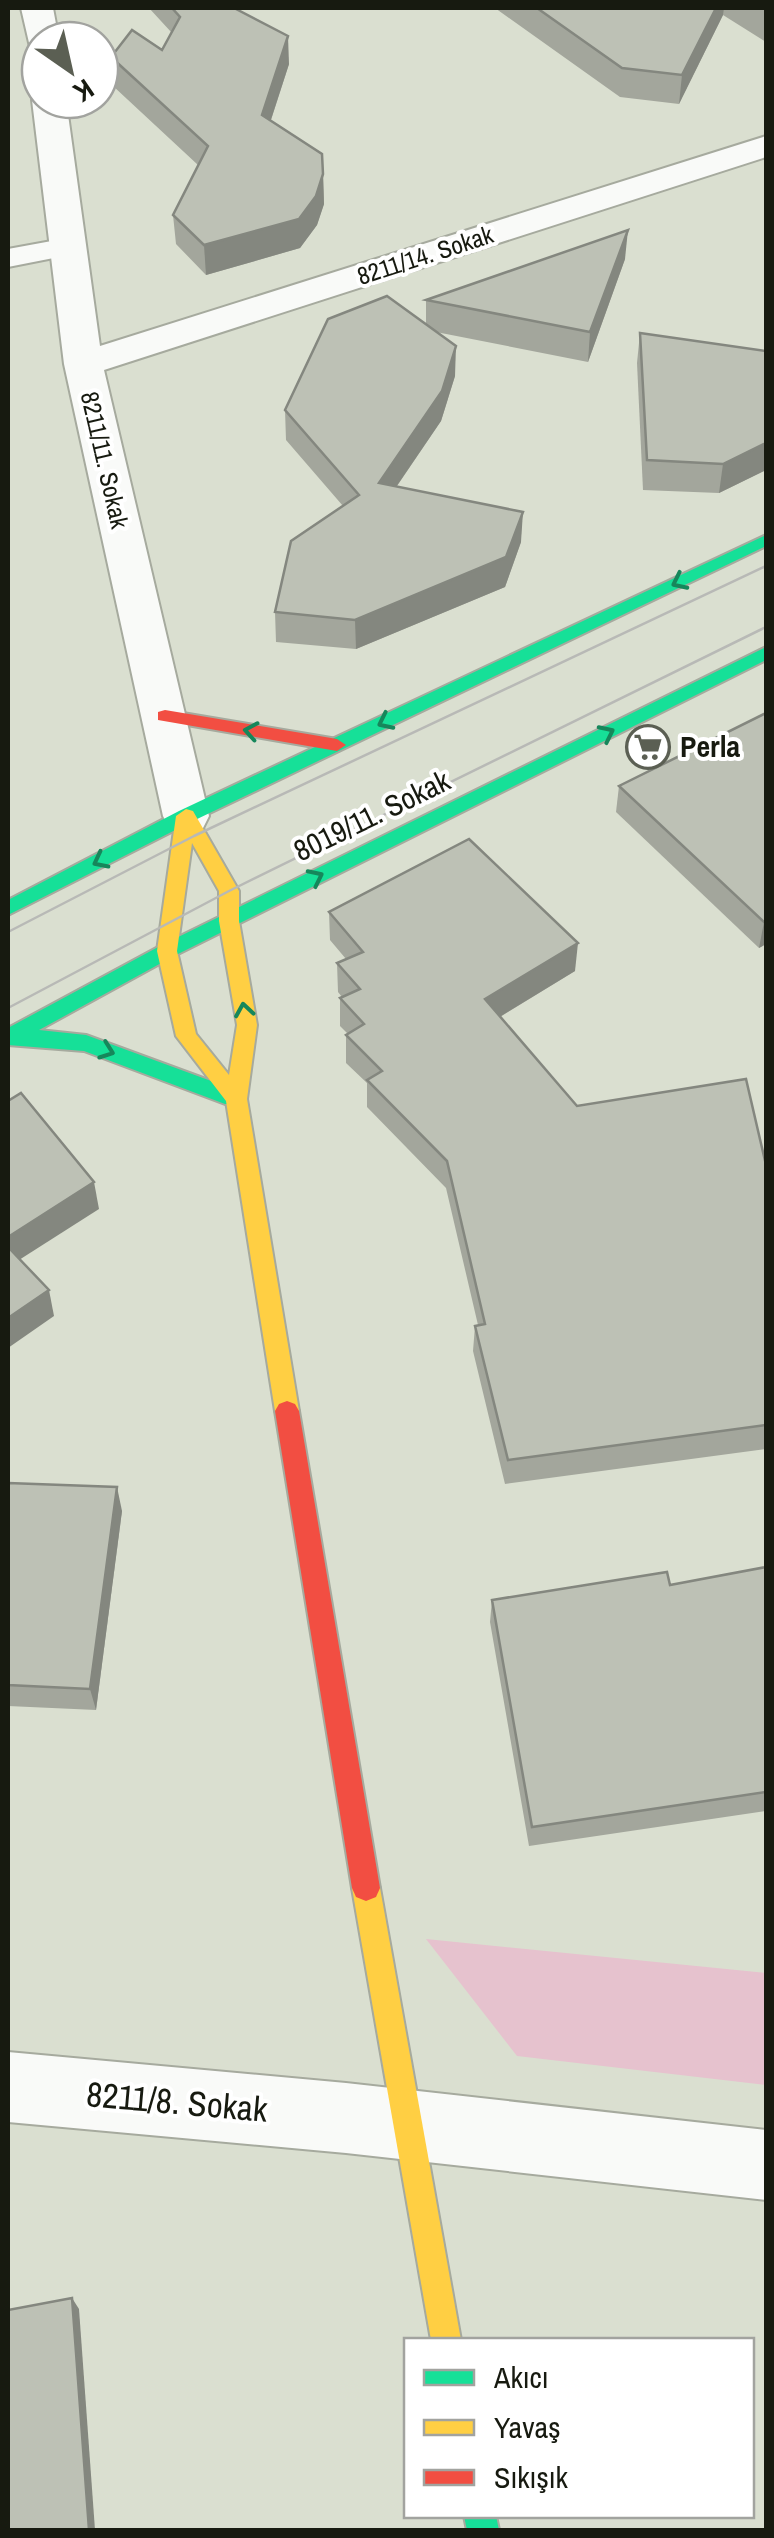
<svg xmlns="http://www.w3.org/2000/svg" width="774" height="2538" font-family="'Archivo Narrow',sans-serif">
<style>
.green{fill:#e6c2ce}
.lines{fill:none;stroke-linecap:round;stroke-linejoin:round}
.lane-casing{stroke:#a6aa9e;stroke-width:4}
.street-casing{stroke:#a6aa9e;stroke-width:4}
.fast-casing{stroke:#a6aa9e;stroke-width:4}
.slow-casing{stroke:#a6aa9e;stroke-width:4}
.jam-casing{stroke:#a6aa9e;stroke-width:4}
.lane{fill:#f9faf8;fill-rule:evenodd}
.street{fill:#f9faf8;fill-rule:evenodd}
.fast{fill:#16e098;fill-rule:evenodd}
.slow{fill:#ffcf43;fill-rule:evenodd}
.jam{fill:#f24e42;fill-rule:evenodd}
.tram{stroke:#b8b9b6;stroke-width:2.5}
.wall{fill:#a3a69c}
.shaded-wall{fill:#84877f}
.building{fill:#bdc1b5;stroke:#84877f;stroke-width:2.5}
.oneway{stroke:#16875b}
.labels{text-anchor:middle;stroke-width:8;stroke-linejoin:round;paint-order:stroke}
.far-street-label{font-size:25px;fill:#171a10;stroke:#fff}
.poi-label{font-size:30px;font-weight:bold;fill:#171a10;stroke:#fff;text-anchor:start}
.street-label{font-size:30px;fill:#171a10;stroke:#fff}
.near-street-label{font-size:35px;fill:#171a10;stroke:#fff}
</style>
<rect width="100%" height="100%" fill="#dadfd0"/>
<!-- green -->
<path class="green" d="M426 1939 766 1973V2085L517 2056Z"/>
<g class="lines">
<!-- lane casing -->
<g class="lane-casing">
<path id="lane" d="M68 238 79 241 83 247 79 253 8 267V249Z"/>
</g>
<!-- street casing -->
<g class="street-casing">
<g id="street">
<path d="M21 8H53L59 40H40V49L30 47Z"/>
<path d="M40 92V100H66L100 346 766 136V157L104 370 209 816 203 828 186 832 169 828 163 816 64 364 32 100Z"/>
<path d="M8 2052 346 2083 766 2130V2200L346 2153 8 2122Z"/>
</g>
</g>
<!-- fast casing -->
<g class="fast-casing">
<g id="fast">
<path d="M766 535V546L193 821 8 915V900L179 811Z"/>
<path d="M766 647V660L174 956 39 1030 86 1035 241 1092 244 1098 241 1104H225L84 1051 8 1045V1028L160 946Z"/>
<path d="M464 2516H496L499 2530H467Z"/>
</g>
</g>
<!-- slow casing -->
<g class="slow-casing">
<g id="slow">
<path d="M186 809 193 811 239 891V921L257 1025 247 1099 299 1411 295 1418 287 1421 279 1418 275 1411 226 1101 176 1036 157 951 176 816ZM192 843 219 891V921L237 1025 229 1075 196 1034 177 951Z"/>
<path d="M366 1875 376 1879 380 1888 461 2340H431L352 1888 356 1879Z"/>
</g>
</g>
<!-- jam casing -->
<g class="jam-casing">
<g id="jam">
<path d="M165 710 337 739 346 745 337 751 158 720V712Z"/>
<path d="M287 1401 295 1404 299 1411 380 1888 376 1897 366 1901 356 1897 352 1888 275 1411 279 1404Z"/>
</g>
</g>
<!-- lane -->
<use href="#lane" class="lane"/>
<!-- street -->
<use href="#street" class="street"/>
<!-- fast -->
<use href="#fast" class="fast"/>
<!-- slow -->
<use href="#slow" class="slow"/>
<!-- jam -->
<use href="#jam" class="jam"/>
<!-- tram -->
<g class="tram">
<path d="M8 932 194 836 766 566"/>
<path d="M8 1008 229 891 766 627"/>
</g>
</g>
<!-- wall -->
<g class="wall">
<path d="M149 8H234L289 64 271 120 323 174 324 204 317 225 300 248 206 275 176 244 173 215 198 165 113 86 111 57 162 50 172 33Z"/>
<path d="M495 8H766V42L723 15 679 104 620 97Z"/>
<path d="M625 259 588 362 436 332 455 376 441 421 397 486 521 542 505 587 356 649 276 642 275 612 343 506 286 440 285 410 426 324V300Z"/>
<path d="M640 333 766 351V470L719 493 643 490 637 363Z"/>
<path d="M766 713V944L759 948 616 812 619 786Z"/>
<path d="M329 912 575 971 500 1017 577 1106 766 1165V1449L505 1484 473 1351 475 1326 478 1325 446 1188 367 1107V1083L346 1063V1035L348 1034 340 1026V998L342 997 338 992 337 963 346 959 330 940Z"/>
<path d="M8 1483 122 1511 96 1710 8 1706Z"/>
<path d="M766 1567V1811L529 1846 490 1622 492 1600 670 1585Z"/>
</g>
<!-- shaded-wall -->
<g class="shaded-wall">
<path d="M716 8H724L723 15 679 104 682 75Z"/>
<path d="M288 36 289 64 263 144 262 115Z"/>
<path d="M323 174 324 204 317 225 300 248 206 275 204 245Z"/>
<path d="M628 230 625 259 588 362 590 332Z"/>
<path d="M456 346 455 376 441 421 379 512V483Z"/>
<path d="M766 443V470L719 493 723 464Z"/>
<path d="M523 512 521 542 505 587 356 649 355 620Z"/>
<path d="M766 921V944L759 948 764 922Z"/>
<path d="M578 943 575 971 483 1027 485 999Z"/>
<path d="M94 1182 99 1209 8 1267V1237Z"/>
<path d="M49 1290 54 1316 8 1348V1318Z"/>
<path d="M117 1487 122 1511 96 1710 90 1689Z"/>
<path d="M72 2298 79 2309 95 2530H89Z"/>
</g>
<!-- building -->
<g class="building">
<path d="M172 8H234L288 36 262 115 322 154 323 174 316 196 299 219 204 245 173 215 208 146 111 57 132 30 162 50 180 17Z"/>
<path d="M537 8H716L682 75 622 68Z"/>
<path d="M628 230 590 332 426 300Z"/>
<path d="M387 296 456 346 442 391 379 483 523 512 506 557 355 620 275 612 291 541 359 495 285 410 328 319Z"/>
<path d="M640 333 766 351V443L723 464 647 460Z"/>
<path d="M766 713V921L764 922 619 786Z"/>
<path d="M469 839 578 943 485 999 577 1106 746 1079 766 1165V1425L508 1460 475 1326 485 1324 447 1161 367 1080 382 1071 346 1035 364 1024 340 998 360 989 337 963 363 952 329 912Z"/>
<path d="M21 1093 94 1182 8 1237V1101Z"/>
<path d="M8 1247 49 1290 8 1318Z"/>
<path d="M8 1483 117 1487 90 1689 8 1685Z"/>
<path d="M766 1567V1792L532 1827 492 1600 667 1572 670 1585Z"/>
<path d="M72 2298 89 2530H8V2310Z"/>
</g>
<!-- one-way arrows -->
<defs><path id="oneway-chevron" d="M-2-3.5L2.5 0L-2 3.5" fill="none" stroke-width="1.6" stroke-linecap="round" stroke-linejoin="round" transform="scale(2.5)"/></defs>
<g class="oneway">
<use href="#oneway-chevron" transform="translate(679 582) rotate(154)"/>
<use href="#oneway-chevron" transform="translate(385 722) rotate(154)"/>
<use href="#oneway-chevron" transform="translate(251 731) rotate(-170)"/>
<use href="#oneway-chevron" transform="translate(607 733) rotate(-26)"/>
<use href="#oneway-chevron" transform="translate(100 861) rotate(153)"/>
<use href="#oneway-chevron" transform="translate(316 877) rotate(-26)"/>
<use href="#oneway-chevron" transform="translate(244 1010) rotate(-99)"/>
<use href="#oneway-chevron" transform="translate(107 1051) rotate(20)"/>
</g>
<!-- icons -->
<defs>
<g id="supermarket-ring" transform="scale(2.25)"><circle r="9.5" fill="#fff" stroke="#5b5f53" stroke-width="1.5"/><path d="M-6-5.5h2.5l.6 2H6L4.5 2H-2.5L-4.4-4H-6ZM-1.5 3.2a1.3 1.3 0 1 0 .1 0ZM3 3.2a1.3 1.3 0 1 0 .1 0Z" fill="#5b5f53"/></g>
</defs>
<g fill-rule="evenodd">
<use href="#supermarket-ring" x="648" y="747"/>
</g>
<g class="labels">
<!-- far-street labels -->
<g class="far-street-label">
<text transform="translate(425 255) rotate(-18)" y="9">8211/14. Sokak</text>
<text transform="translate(105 460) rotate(77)" y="9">8211/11. Sokak</text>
</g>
<!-- poi labels -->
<g class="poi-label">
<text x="680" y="757">Perla</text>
</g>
<!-- street labels -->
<g class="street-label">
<text transform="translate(372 816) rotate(-26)" y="10">8019/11. Sokak</text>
</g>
<!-- near-street labels -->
<g class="near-street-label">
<text transform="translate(177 2102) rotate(5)" y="12">8211/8. Sokak</text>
</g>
</g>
<!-- border -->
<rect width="774" height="2538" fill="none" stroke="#171a10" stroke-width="20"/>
<!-- legend -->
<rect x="404" y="2338" width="350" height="180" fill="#ffffff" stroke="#a2a39f" stroke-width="2.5"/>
<rect x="424" y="2370" width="50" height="15" fill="#16e098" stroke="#a2a39f" stroke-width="2.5"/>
<text x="494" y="2388" font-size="30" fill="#171a10">Akıcı</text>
<rect x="424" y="2420" width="50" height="15" fill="#ffcf43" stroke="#a2a39f" stroke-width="2.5"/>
<text x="494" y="2438" font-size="30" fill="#171a10">Yavaş</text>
<rect x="424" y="2470" width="50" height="15" fill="#f24e42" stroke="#a2a39f" stroke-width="2.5"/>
<text x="494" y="2488" font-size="30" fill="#171a10">Sıkışık</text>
<!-- north arrow -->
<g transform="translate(70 70) rotate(146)"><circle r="48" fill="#ffffff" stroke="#a2a39f" stroke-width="2.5"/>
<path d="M0-8L18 38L0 25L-18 38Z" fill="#5b5f53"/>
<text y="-15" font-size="28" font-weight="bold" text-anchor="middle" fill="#171a10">K</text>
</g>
</svg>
